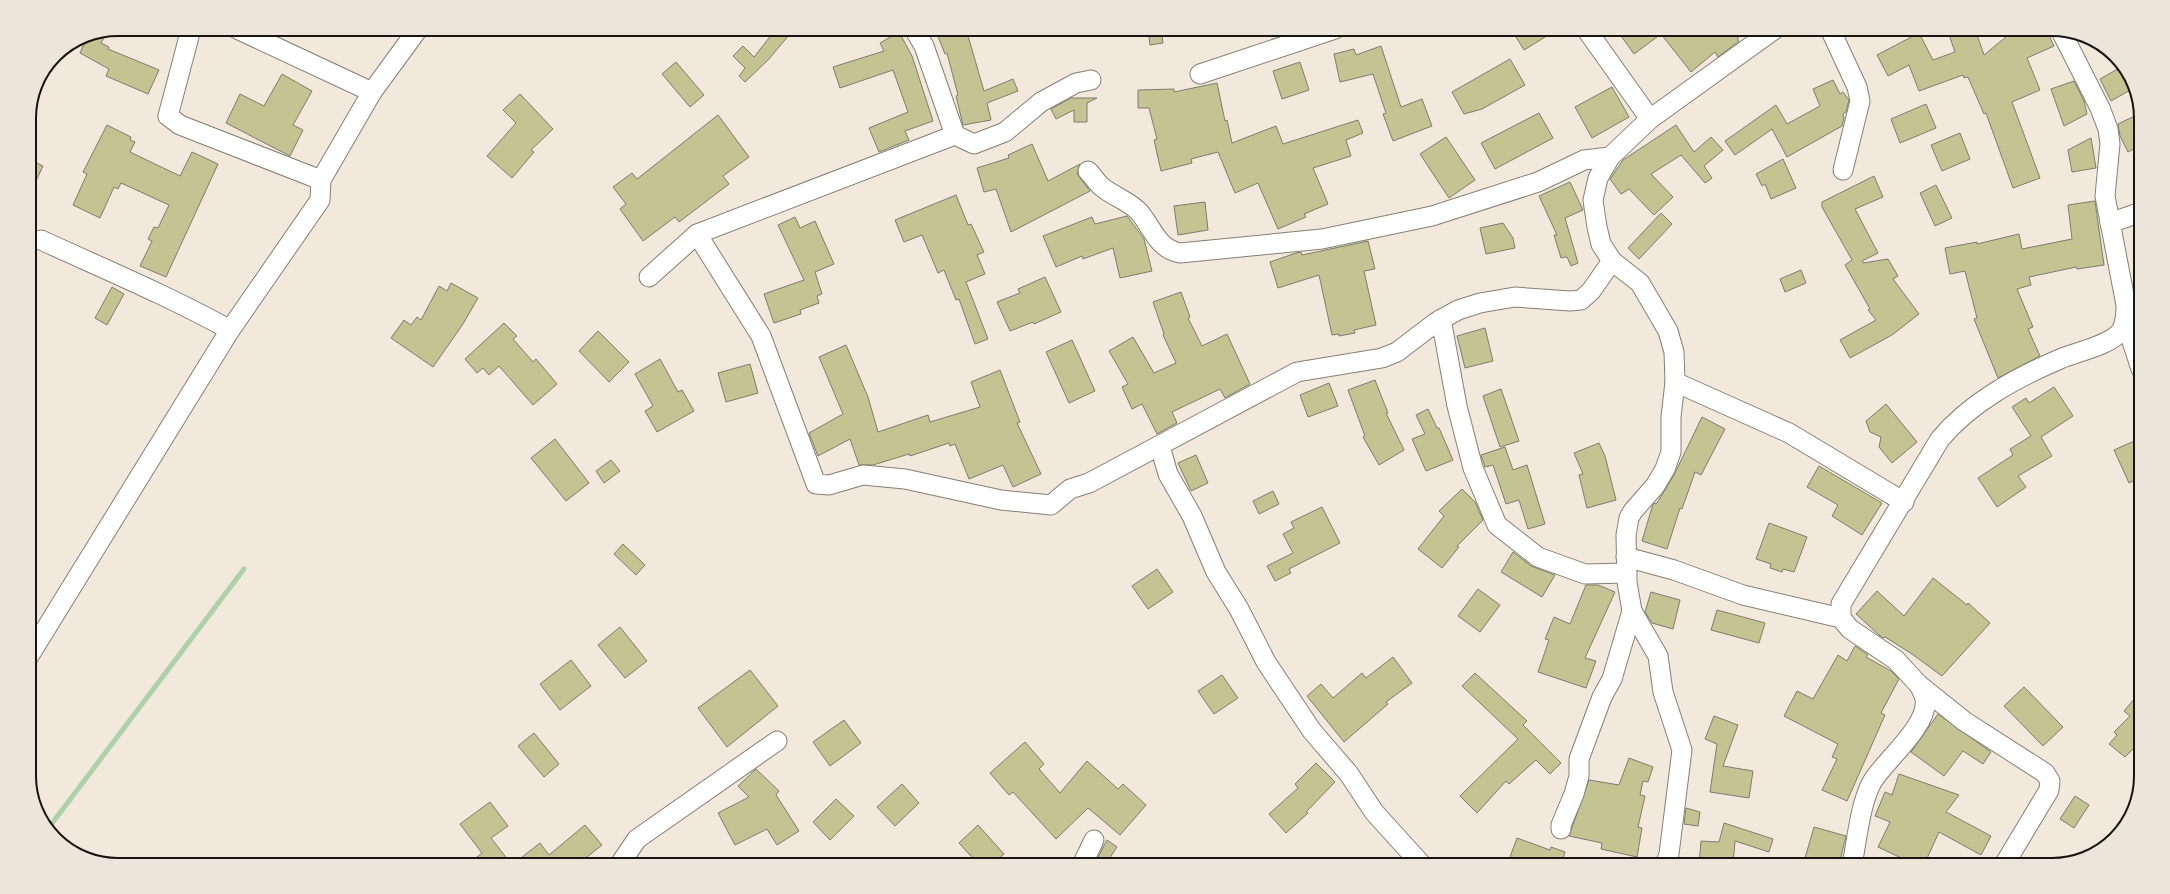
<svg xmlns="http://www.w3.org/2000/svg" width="2170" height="894" font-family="'Work Sans',sans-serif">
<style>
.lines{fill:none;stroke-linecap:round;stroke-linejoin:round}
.stream{stroke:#add2a9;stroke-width:5}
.building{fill:#c3c491;stroke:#7c7d6f}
.minor-casing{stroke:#877f73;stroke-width:21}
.minor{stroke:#fff;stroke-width:19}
.rim{fill:none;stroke:#181510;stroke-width:2}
</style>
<rect width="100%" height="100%" fill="#f2e9dc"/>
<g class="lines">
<!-- stream -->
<path class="stream" d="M47 830 244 569"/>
</g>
<!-- building -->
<g class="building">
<path d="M776 29H782L789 35 769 59 745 82 739 76 745 68 733 56 743 46 754 57Z"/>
<path d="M935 29H966L984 91 1013 79 1018 91 987 103 991 120 963 125 956 96 958 95 947 53 945 54Z"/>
<path d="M1148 29H1161L1163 43 1150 45Z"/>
<path d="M1511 29H1558L1524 50Z"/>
<path d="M1616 29H1753L1737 38 1739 41 1718 57 1715 52 1691 72 1661 34 1634 54Z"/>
<path d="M1947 29H1975L1984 55 2007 36 2024 29H2046L2054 46 2027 58 2040 90 2012 102 2040 178 2013 188 1986 113 1984 114 1968 77 1964 78 1963 75 1919 91 1909 65 1888 76 1877 55 1919 33 1933 60 1955 52Z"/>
<path d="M108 31 101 43 109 47 108 49 159 70 148 94 106 76 109 69 80 53 88 35Z"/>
<path d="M899 32 912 56 933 121 905 131 909 140 879 152 869 128 908 112 893 70 840 88 833 67 884 51 880 43Z"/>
<path d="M1381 46 1401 107 1422 99 1432 126 1393 141 1383 114 1386 113 1373 74 1340 82 1334 54 1354 49 1356 55Z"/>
<path d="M1510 59 1525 85 1482 109 1464 114 1452 92Z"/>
<path d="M676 62 704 95 690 107 662 74Z"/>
<path d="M1300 62 1309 90 1282 99 1273 71Z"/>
<path d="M2123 66 2132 89 2111 101 2100 79Z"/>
<path d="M282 74 312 91 293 125 303 130 290 156 226 123 240 94 264 106Z"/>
<path d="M1833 80 1840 94 1843 92 1849 100 1846 112 1843 114 1844 118 1842 126 1787 157 1772 129 1735 155 1725 141 1776 105 1787 124 1820 106 1813 89Z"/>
<path d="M2074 81 2084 101 2087 114 2064 126 2051 89Z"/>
<path d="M1217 83 1225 121 1227 120 1232 143 1276 126 1283 144 1358 120 1363 133 1346 140 1351 156 1313 168 1328 204 1304 214 1306 217 1278 229 1258 183 1235 193 1218 152 1191 159 1192 163 1161 171 1154 140 1157 139 1149 108H1138V90L1174 89V92Z"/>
<path d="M1612 87 1629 117 1592 138 1575 107Z"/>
<path d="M520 94 553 129 531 150 534 152 512 178 487 156 516 123 503 110Z"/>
<path d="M1071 98H1097L1087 103V122H1074V110L1056 119 1051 109Z"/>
<path d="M1926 104 1936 128 1900 143 1891 119Z"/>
<path d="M1539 113 1553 138 1495 169 1481 143Z"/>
<path d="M2141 113V145L2128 152 2120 136 2118 124Z"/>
<path d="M718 115 749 157 723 176 729 184 679 222 675 217 643 241 620 209 626 204 613 187 632 173 637 179Z"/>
<path d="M107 125 131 137 130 140 135 142 130 152 180 176 192 152 218 164 166 277 140 266 152 241 148 239 154 227 158 228 169 205 121 183 118 189 114 187 100 218 73 205 87 174 83 172Z"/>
<path d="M1676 125 1694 152 1711 137 1723 150 1704 166 1712 178 1705 183 1681 155 1651 174 1673 197 1654 215 1629 189 1621 194 1610 179 1623 160Z"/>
<path d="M1960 133 1970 159 1942 171 1931 145Z"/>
<path d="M1446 137 1475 180 1449 198 1420 154Z"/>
<path d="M2091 138 2096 168 2072 172 2068 150Z"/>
<path d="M1032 144 1048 181 1080 164 1077 174 1090 191 1011 232 996 189 984 192 977 168 1009 158 1008 155Z"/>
<path d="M29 159 43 166 29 196Z"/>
<path d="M1783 159 1796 188 1771 199 1765 184 1762 186 1756 174Z"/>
<path d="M1874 176 1883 197 1855 209 1878 253 1862 261 1863 263 1888 259 1898 276 1893 279 1919 314 1892 335 1850 358 1840 340 1876 320 1868 310 1870 309 1845 265 1852 260 1822 207V202Z"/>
<path d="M1570 182 1583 210 1565 218 1578 263 1571 266 1567 257 1561 258 1554 235H1557L1539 196Z"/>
<path d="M1936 185 1952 218 1935 226 1920 193Z"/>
<path d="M956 195 968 225 971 224 984 252 977 255 985 274 966 282 988 339 975 344 959 299 956 300 944 270 938 273 922 235 904 242 895 220Z"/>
<path d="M2095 201 2104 265 2077 269 2076 267 2029 277 2031 285 2017 289 2033 327 2028 329 2040 356 1998 378 1974 319 1977 318 1965 271 1950 274 1945 248 1977 242V244L2019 234 2022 249 2072 239 2068 205Z"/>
<path d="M1205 202 1208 230 1178 235 1174 206Z"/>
<path d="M1661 213 1672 224 1639 259 1628 248Z"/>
<path d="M1127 216 1144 239 1152 271 1120 278 1113 248 1083 259 1082 256 1056 267 1043 236 1092 217 1095 224Z"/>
<path d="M795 217 800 228 815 221 834 264 815 272 822 294 817 296 819 303 800 310 801 314 774 323 764 294 804 280 778 225Z"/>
<path d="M1503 223 1513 238 1515 248 1486 254 1480 228Z"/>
<path d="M1368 241 1375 269 1364 271 1376 325 1354 330 1355 333 1339 336V334L1332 335 1319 275 1278 288 1270 262 1296 253 1301 252 1302 255Z"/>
<path d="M1801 270 1806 283 1785 292 1780 279Z"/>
<path d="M1045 277 1061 312 1034 324 1033 322 1010 331 997 302 1020 293 1018 289Z"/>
<path d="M451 283 478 298 463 324 433 367 391 338 404 320 411 325 417 317 421 320 439 286 447 291Z"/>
<path d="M112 287 124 294 107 325 95 318Z"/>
<path d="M1181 292 1190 317 1188 318 1202 346 1227 334 1250 384 1225 398 1220 389 1172 412 1177 423 1157 434 1142 404 1132 409 1122 387 1128 384 1109 351 1133 337 1154 373 1176 363 1163 335 1164 334 1153 302Z"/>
<path d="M504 323 517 336 513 339 533 362 536 359 557 384 533 405 499 366 489 375 483 368 477 373 465 359Z"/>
<path d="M1485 328 1493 361 1465 368 1457 336Z"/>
<path d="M598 331 629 362 609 382 579 351Z"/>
<path d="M1072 340 1095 391 1069 403 1046 352Z"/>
<path d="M846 345 868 397 878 432 928 415 930 422 980 407 971 382 1000 370 1020 422 1017 423 1041 474 1013 487 1003 465 969 479 955 444 950 446 949 443 910 456 909 454 873 465H859L850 439 818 456 809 433 843 414 819 357Z"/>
<path d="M660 359 678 392 682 390 694 411 657 432 645 411 653 406 635 374Z"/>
<path d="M750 364 758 393 726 402 718 373Z"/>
<path d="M1375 380 1388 413H1386L1404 450 1379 465 1363 437 1365 436 1348 390Z"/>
<path d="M1329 383 1338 406 1308 417 1300 395Z"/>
<path d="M2054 387 2073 416 2041 437 2052 456 2018 476 2026 487 1997 507 1978 478 2013 455 2010 449 2031 436 2012 407 2026 398 2029 403Z"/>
<path d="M1501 389 1519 441 1500 447 1483 396Z"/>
<path d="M1886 404 1917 442 1892 463 1879 447 1881 437 1870 432 1866 421Z"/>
<path d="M1428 409 1437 428H1439L1453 460 1426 471 1412 439 1425 434 1416 415Z"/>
<path d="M1702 417 1725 429 1701 475 1695 472 1682 509 1680 508 1667 549 1642 541 1653 504 1657 503 1674 475Z"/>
<path d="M2141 438V477L2129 483 2114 450Z"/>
<path d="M555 439 589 483 566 501 531 458Z"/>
<path d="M1599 443 1605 456 1616 500 1587 508 1579 475 1583 474 1574 453Z"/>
<path d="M1505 447 1513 470 1527 465 1545 524 1528 529 1519 500 1506 504 1493 465 1485 467 1481 455Z"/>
<path d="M1196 455 1208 483 1191 491 1178 463Z"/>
<path d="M611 460 620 471 604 483 596 471Z"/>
<path d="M1819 466 1882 503 1862 535 1832 516 1838 505 1807 487Z"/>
<path d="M1462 489 1475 502 1483 520 1457 546 1459 547 1442 568 1418 549 1444 516 1439 511Z"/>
<path d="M1273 491 1279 504 1259 514 1253 501Z"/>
<path d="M1322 507 1340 543 1289 569 1291 573 1275 581 1267 566 1293 553 1283 534 1294 528 1291 522Z"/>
<path d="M1769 523 1807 537 1794 572 1783 569 1782 572 1770 568 1771 564 1756 559Z"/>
<path d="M623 544 645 565 636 575 614 554Z"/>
<path d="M1513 552 1531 566 1555 575 1542 597 1501 572Z"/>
<path d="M1157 569 1173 592 1148 609 1132 586Z"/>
<path d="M1933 578 1967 605 1968 603 1990 623 1942 676 1912 654 1885 637 1883 638 1879 635 1856 614 1877 591 1904 616Z"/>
<path d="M1586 585H1598L1615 592 1585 658 1596 661 1586 688 1538 672 1549 640 1545 639 1554 617 1570 624Z"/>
<path d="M1478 589 1500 605 1480 632 1458 616Z"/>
<path d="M1651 592 1680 600 1673 629 1652 623 1645 612Z"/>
<path d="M1717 610 1765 623 1759 643 1711 630Z"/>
<path d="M620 627 647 661 625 678 598 645Z"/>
<path d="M1855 646 1868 655 1866 657 1891 671 1899 679 1881 713 1885 715 1847 801 1822 790 1837 759 1832 757 1838 744 1784 716 1797 691 1813 699 1838 655 1847 661Z"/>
<path d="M1393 657 1412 683 1386 702 1388 704 1344 742 1307 696 1321 684 1333 698 1362 673 1366 678Z"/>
<path d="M571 660 591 686 560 710 540 684Z"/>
<path d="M750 670 778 706 727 747 698 708Z"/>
<path d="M1475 673 1527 721 1523 725 1561 763 1550 774 1536 760 1509 784 1506 781 1477 813 1460 796 1518 739 1462 686Z"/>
<path d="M1222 675 1238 698 1214 714 1198 691Z"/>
<path d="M2024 687 2063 727 2043 746 2004 706Z"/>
<path d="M2141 691V741L2125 757 2109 744 2117 735 2114 732 2130 716 2124 711Z"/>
<path d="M1938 714 1991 752 1983 764 1963 751 1944 776 1911 752Z"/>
<path d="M1714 716 1738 725 1723 766 1753 771 1749 798 1710 792 1717 744 1705 739Z"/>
<path d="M844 720 861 743 830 766 813 742Z"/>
<path d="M534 733 559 764 544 777 518 746Z"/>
<path d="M1025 742 1044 764 1039 769 1060 793 1087 761 1118 789 1123 784 1146 805 1120 835 1088 808 1056 839 1013 792 1009 795 990 773Z"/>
<path d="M1629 758 1653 767 1648 782 1643 781 1640 795 1645 796 1638 827 1642 828 1637 857 1601 849 1602 843 1569 836 1589 780 1619 785Z"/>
<path d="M1316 763 1335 782 1306 812 1308 813 1286 833 1269 814 1298 788 1295 784Z"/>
<path d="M756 769 779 791 776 795 799 831 777 845 767 829 735 845 718 813 749 797 738 786Z"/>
<path d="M1899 774 1959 795 1946 812 1991 836 1981 855 1939 832 1924 865H1916L1878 847 1890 822 1875 816 1885 792 1892 795Z"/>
<path d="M902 784 919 803 895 826 877 807Z"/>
<path d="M2075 796 2089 805 2074 828 2060 819Z"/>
<path d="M836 799 854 816 830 840 813 822Z"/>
<path d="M490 802 508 826 491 838 512 865H467L482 853 460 824Z"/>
<path d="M1686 808 1700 812 1698 826 1684 824Z"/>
<path d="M1724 823 1773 839 1769 852 1735 841 1733 865H1699L1701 841 1719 842Z"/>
<path d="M585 825 602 845 577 865H512L540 843 549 855Z"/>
<path d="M978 825 1004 854 991 865H979L959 843Z"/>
<path d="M1814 827 1846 836 1839 865H1803Z"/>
<path d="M1517 838 1550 850 1551 847 1565 852 1561 865H1507Z"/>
<path d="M1107 840 1117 847 1105 865 1097 859Z"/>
</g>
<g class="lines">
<!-- minor casing -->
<g class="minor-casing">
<g id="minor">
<path d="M191 29 168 116 180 125 321 180"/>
<path d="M237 29 372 92"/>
<path d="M914 29 924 46 955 135"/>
<path d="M1586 29 1650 119"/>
<path d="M1830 29 1857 87 1860 101 1843 170"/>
<path d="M1200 74 1335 29"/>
<path d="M1088 171C1093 176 1097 183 1102 187 1114 197 1130 201 1140 213 1153 229 1158 249 1180 253L1322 239 1432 216 1538 182 1584 160 1610 157"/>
<path d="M2110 223 2141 212"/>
<path d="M697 234 761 336 816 484 829 485 863 475 905 479 1001 500 1051 505 1070 489 1089 483 1297 372 1382 358 1397 352 1435 323 1458 310 1480 303 1515 297 1570 301 1581 300 1591 291 1612 261"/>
<path d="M41 240C104 269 169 296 230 330"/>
<path d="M649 277 697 234 955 135 974 144 1005 132 1041 102 1076 83 1091 80"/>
<path d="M1441 319 1457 406 1473 468 1497 525 1538 557 1585 574 1627 573"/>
<path d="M2125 320 2141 369"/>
<path d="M1675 382 1789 433 1904 502"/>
<path d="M1160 446 1168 474 1192 516 1216 572 1239 609 1266 662 1312 731 1349 774 1374 812 1422 865"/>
<path d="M1626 557 1674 570 1743 595 1841 618"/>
<path d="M29 656 230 330 320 200 321 180 372 92 418 29"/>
<path d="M1561 829V825L1574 794 1579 776V759L1602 697 1612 679 1632 611"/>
<path d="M627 865 622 861 637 839 777 741"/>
<path d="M1082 865 1094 840"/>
<path d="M1665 865 1669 854 1682 750 1663 692 1658 656 1632 611 1627 582 1626 535 1629 518 1633 511 1655 486 1665 469 1671 452V417L1675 382 1674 352 1668 331 1640 283 1612 261 1601 244 1597 227 1593 200 1598 178 1610 157 1650 119 1775 29"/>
<path d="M1852 865C1857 840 1860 804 1872 782 1885 760 1929 726 1925 699 1924 694 1921 689 1919 685"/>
<path d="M2004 865 2049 790 2050 781 2045 773 1964 721 1919 685 1896 660 1850 629 1841 618V604L1940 439C1971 402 2016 378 2060 359 2076 352 2111 345 2121 331 2126 323 2126 314 2126 305L2105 196 2110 144 2108 129 2100 108 2061 31"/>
</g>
</g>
<!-- minor -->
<use href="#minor" class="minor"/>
</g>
<!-- crop -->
<path d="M0 0H2170V894H0ZM118 36H2052A82 82 0 0 1 2134 118V776A82 82 0 0 1 2052 858H118A82 82 0 0 1 36 776V118A82 82 0 0 1 118 36Z" fill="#ece5da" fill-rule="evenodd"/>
<path class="rim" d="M118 36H2052A82 82 0 0 1 2134 118V776A82 82 0 0 1 2052 858H118A82 82 0 0 1 36 776V118A82 82 0 0 1 118 36Z"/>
</svg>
